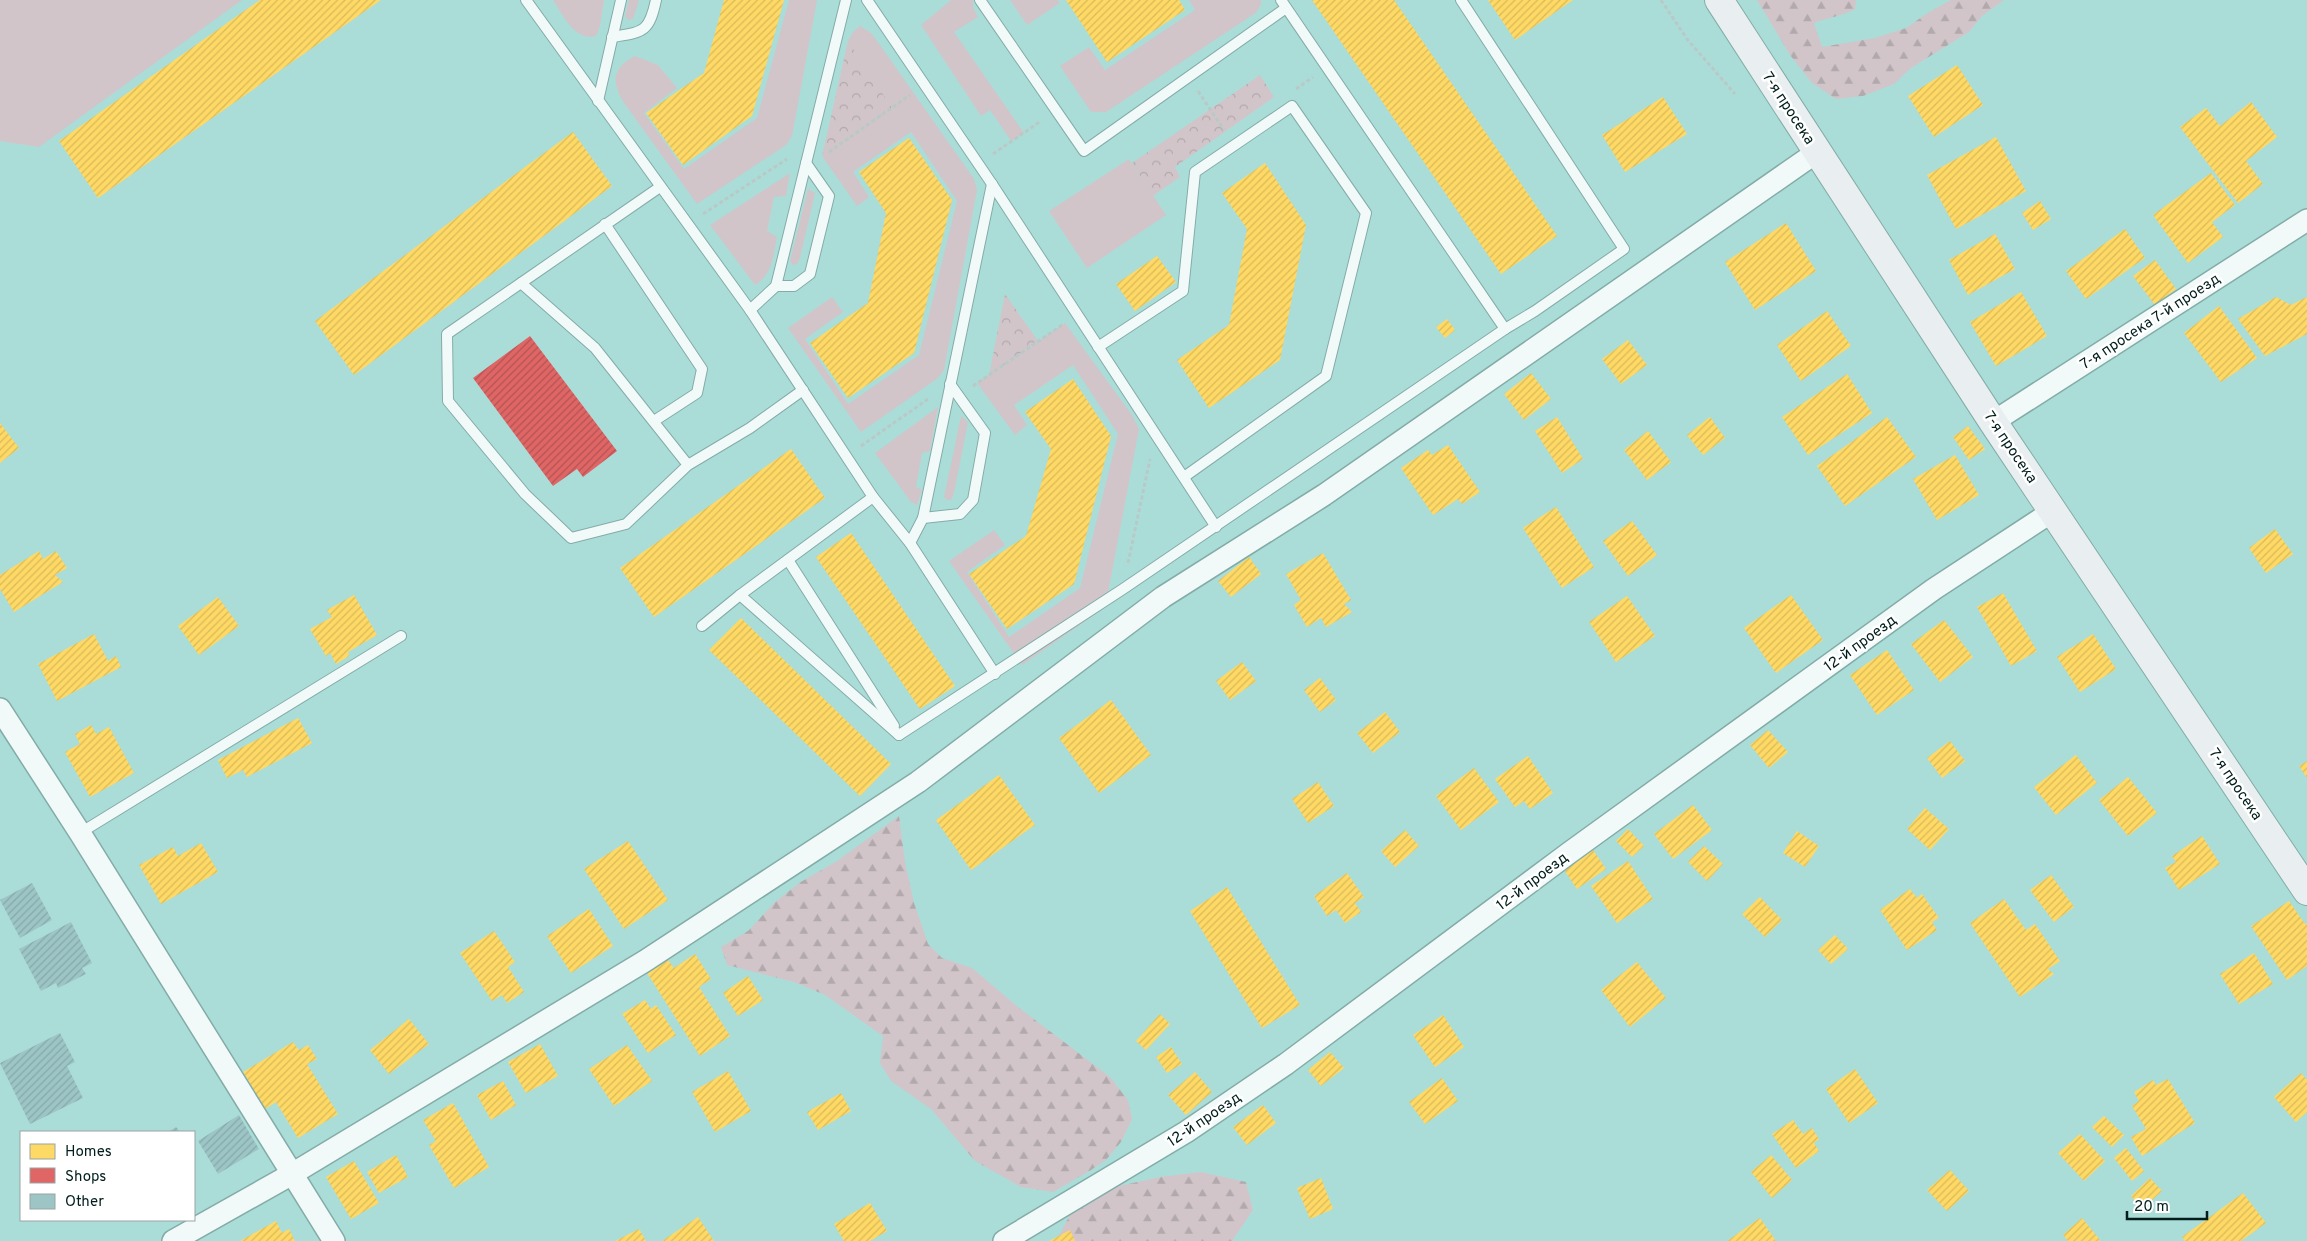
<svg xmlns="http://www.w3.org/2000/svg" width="2307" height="1241" font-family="Overpass,sans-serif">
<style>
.green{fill:#d1c5c9}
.forest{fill:url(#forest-firs)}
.park{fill:url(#park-crowns)}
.homes{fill:url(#homes-hatch)}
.shops{fill:url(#shops-hatch)}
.building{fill:url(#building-hatch)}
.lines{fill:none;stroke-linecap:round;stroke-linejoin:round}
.lane-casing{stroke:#83aca8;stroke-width:12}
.street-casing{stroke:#83aca8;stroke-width:24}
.secondary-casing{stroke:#83aca8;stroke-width:30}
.path{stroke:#b9c9c7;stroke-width:3;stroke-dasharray:4 2.5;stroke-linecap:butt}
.lane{stroke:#f2faf9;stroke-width:10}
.street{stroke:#f2faf9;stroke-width:21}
.secondary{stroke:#e9eff1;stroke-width:28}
.labels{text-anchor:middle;stroke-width:5;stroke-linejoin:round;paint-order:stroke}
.street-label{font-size:15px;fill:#011e1c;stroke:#fff}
</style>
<defs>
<pattern id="forest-firs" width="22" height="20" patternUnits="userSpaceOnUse" patternTransform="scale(1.25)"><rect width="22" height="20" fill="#d1c5c9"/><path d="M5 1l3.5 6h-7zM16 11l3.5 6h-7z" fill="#b2a9ac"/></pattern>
<pattern id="park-crowns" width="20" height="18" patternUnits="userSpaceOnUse" patternTransform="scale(1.25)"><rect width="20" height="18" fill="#d1c5c9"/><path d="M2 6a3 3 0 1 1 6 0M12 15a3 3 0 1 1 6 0" fill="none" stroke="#b2a9ac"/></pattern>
<pattern id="homes-hatch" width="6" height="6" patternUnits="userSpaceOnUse" patternTransform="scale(1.25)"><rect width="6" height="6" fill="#ffd966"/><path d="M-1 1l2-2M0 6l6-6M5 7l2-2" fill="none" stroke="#d9ba58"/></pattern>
<pattern id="shops-hatch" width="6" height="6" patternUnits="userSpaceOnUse" patternTransform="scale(1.25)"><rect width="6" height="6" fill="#e06666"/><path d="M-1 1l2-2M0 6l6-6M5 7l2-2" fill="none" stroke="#b35353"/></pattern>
<pattern id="building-hatch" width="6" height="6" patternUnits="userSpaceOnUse" patternTransform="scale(1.25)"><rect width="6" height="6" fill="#9dc5c5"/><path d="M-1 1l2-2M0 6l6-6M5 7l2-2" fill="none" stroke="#85a9a9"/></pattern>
</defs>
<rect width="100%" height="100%" fill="#abddd8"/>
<!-- green -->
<g class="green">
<path d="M0 0H242L39 147 0 141Z"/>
<path d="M553 0H604L600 26 596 36C575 42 563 15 553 0Z"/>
<path d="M629 0H639L633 19 628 20 625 16Z"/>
<path d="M789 0H817L792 136 786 145 697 204 624 103C611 81 612 68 635 56L658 65 677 88 644 113 684 169 757 118Z"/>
<path d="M951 0H973V7L978 17 954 32 1024 133 1011 141 990 110 981 116 921 25Z"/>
<path d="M1010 0H1058L1060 3 1027 25Z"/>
<path d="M1189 0H1261V4L1257 12 1106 112H1091L1060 66 1089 47 1105 70 1195 10Z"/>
<path d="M860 26 871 33 880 45 974 179 977 190 944 370 938 378 861 432 788 328 832 297 843 312 805 339 848 404 919 355 957 201 911 132 853 172 869 197 857 206 822 156 891 108 848 41 853 32Z"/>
<path d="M1129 159 1166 215 1087 268 1049 211Z"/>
<path d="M790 173 786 196 774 197 767 231 777 237C773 256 773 274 755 285L710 225Z"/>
<path d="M808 189 815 193 800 258 797 264 793 265 790 261Z"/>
<path d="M1065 323 1132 415 1139 429 1106 603 1100 611 1022 665 949 561 994 530 1005 545 967 572 1009 637 1080 588 1118 434 1073 365 1014 405 1027 425 1015 435 977 383Z"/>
<path d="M938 407 930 451 922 453 916 487 922 490 917 505 911 502 875 453Z"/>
<path d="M961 416 968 422 954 493 951 500H947L944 497Z"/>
</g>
<!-- forest -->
<g class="forest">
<path d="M1757 0H1856L1855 9C1840 17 1829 17 1814 23L1822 47 1875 38 1906 28 1929 12 1951 0H2004L1982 16 1969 32 1911 68 1894 84 1863 96 1836 99 1812 83 1790 55Z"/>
<path d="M899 816 905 862 914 903 928 944 942 958 972 968 1018 1007 1110 1077 1128 1100 1132 1119 1121 1142 1106 1160 1091 1170 1053 1192 1021 1187 975 1161 931 1109 891 1081 880 1063 883 1036 825 995 794 982 727 965 721 947 748 931 774 903 799 883 837 861Z"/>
<path d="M1201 1172 1246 1182 1253 1210 1232 1241H1056L1072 1211 1110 1188 1160 1177Z"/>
</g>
<!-- park -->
<g class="park">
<path d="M848 41 892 108 822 156Z"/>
<path d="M1260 75 1274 97 1175 167 1180 177 1153 196 1132 163Z"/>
<path d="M1005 294 1038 341 989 375Z"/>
</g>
<!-- homes -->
<g class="homes">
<path d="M260 0H381L98 198 59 141Z"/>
<path d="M724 0H784L752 116 683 165 646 113 704 73Z"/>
<path d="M1066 0H1179L1185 10 1107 62Z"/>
<path d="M1312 0H1394L1557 236 1501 274Z"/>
<path d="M1488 0H1573L1515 40Z"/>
<path d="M1957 65 1983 105 1934 137 1908 96Z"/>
<path d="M1663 97 1687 134 1625 172 1602 135Z"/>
<path d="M2251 102 2277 137 2246 161 2263 184 2238 203 2180 127 2206 108 2220 126Z"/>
<path d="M573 132 612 186 354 375 315 321Z"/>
<path d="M1996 137 2026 191 1956 229 1927 175Z"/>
<path d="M909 138 952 200 914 353 848 398 810 343 868 303 886 213 859 172Z"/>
<path d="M1265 163 1306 225 1280 360 1209 408 1177 360 1229 325 1247 229 1222 193Z"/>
<path d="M2211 173 2235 205 2212 222 2223 237 2188 263 2153 215Z"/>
<path d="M2040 201 2051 219 2033 230 2022 213Z"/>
<path d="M1786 223 1816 271 1755 310 1725 262Z"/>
<path d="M2125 229 2145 258 2086 299 2066 271Z"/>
<path d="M1995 234 2015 269 1968 295 1949 260Z"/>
<path d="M1157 256 1176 282 1135 311 1116 284Z"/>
<path d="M2155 260 2176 289 2155 305 2133 276Z"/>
<path d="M2021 292 2047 336 1996 366 1970 322Z"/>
<path d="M2276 297 2291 305 2307 297V334L2265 356 2238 319Z"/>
<path d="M2219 306 2257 358 2221 382 2184 333Z"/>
<path d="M1827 311 1851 346 1801 381 1777 345Z"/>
<path d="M1447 319 1455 330 1445 338 1436 327Z"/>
<path d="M1628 340 1647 365 1621 384 1602 359Z"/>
<path d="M1531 373 1551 399 1524 420 1504 394Z"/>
<path d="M1847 374 1872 413 1808 455 1782 417Z"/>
<path d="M1073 379 1111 436 1074 584 1007 629 969 574 1026 536 1051 449 1025 412Z"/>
<path d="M1557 417 1583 459 1562 473 1535 431Z"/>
<path d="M1710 417 1725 438 1703 455 1687 435Z"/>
<path d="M1887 417 1916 457 1845 506 1817 466Z"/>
<path d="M0 423 19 448 0 463Z"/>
<path d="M1968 426 1985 449 1969 460 1953 437Z"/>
<path d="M1648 431 1671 462 1647 480 1624 450Z"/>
<path d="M1448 445 1480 492 1462 504 1458 499 1433 515 1401 468 1428 450 1432 455Z"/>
<path d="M791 449 825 498 654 617 620 568Z"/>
<path d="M1955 455 1979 495 1937 520 1913 479Z"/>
<path d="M1556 507 1594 567 1562 588 1523 528Z"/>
<path d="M1632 521 1657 555 1628 576 1603 541Z"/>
<path d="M2275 529 2293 554 2266 573 2249 548Z"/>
<path d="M851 533 955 686 920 709 816 557Z"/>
<path d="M39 551 43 559 56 551 67 568 55 575 63 582 14 612 0 589V575Z"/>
<path d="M1323 553 1351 600 1344 604 1352 612 1326 627 1321 618 1307 627 1294 605 1301 600 1286 574Z"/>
<path d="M1249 557 1261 574 1231 597 1218 581Z"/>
<path d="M2003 593 2037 651 2011 666 1977 607Z"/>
<path d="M354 595 377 635 348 652 349 656 336 664 330 653 326 656 310 629 332 617 327 610Z"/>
<path d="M1791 595 1823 640 1776 673 1744 628Z"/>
<path d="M1627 596 1655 636 1616 662 1589 622Z"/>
<path d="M218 597 239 626 199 655 178 626Z"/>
<path d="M741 618 891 764 860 796 709 650Z"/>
<path d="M1944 620 1973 657 1940 682 1911 644Z"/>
<path d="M94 634 108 661 116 656 121 667 57 701 38 664Z"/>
<path d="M2093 634 2116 669 2080 692 2057 657Z"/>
<path d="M1887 650 1914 690 1877 715 1850 675Z"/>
<path d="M1242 662 1256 681 1230 700 1216 681Z"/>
<path d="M1320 678 1336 700 1320 712 1304 690Z"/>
<path d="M1111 700 1151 755 1099 793 1059 738Z"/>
<path d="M1385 712 1400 732 1373 753 1357 733Z"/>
<path d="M298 718 312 743 247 777 243 770 227 778 218 760Z"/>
<path d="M91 725 96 734 109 727 134 773 90 797 65 752 80 744 75 734Z"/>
<path d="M1768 730 1788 752 1769 768 1750 745Z"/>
<path d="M1950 741 1965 761 1942 778 1927 758Z"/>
<path d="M2076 755 2097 783 2056 815 2034 787Z"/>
<path d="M1528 756 1553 793 1530 809 1524 801 1515 807 1495 779Z"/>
<path d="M2307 761V778L2299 766Z"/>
<path d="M1474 768 1499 802 1461 830 1436 796Z"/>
<path d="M999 775 1035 825 971 870 936 820Z"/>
<path d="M2128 777 2157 813 2128 836 2099 800Z"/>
<path d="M1318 782 1334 806 1308 823 1292 799Z"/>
<path d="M1693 805 1712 830 1673 859 1654 834Z"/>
<path d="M1925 808 1949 829 1930 850 1907 829Z"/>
<path d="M1628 829 1644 846 1632 857 1616 841Z"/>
<path d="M1405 830 1419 846 1395 867 1381 851Z"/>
<path d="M1797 831 1819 846 1805 867 1783 853Z"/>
<path d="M2202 836 2220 864 2179 890 2165 868 2176 862 2172 856Z"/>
<path d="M628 841 668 900 624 929 584 869Z"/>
<path d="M201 843 218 872 161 904 139 865 173 847 178 856Z"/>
<path d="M1704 846 1723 864 1707 881 1688 862Z"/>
<path d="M1591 847 1606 869 1577 889 1562 867Z"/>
<path d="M1628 861 1653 899 1617 923 1591 886Z"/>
<path d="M1347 873 1364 897 1355 903 1361 912 1345 923 1336 910 1327 916 1314 896Z"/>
<path d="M2051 875 2074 907 2054 922 2030 890Z"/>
<path d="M1227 887 1300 1005 1262 1028 1190 911Z"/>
<path d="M1910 889 1917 898 1922 894 1939 918 1932 922 1937 930 1907 950 1880 910Z"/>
<path d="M1760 897 1782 920 1765 937 1742 914Z"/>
<path d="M2004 899 2026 930 2035 924 2060 961 2048 969 2054 974 2020 997 1970 923Z"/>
<path d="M2289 901 2305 924 2307 923V966L2287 980 2251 926Z"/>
<path d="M589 909 613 946 571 973 547 936Z"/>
<path d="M494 931 515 962 508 967 524 992 507 1003 502 995 492 1001 460 953Z"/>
<path d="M1835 935 1848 949 1831 964 1818 950Z"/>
<path d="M2254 953 2273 984 2239 1004 2220 974Z"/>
<path d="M695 954 711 979 699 987 730 1036 700 1056 647 973 668 960 674 968Z"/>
<path d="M1637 962 1666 998 1630 1027 1601 990Z"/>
<path d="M748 976 763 1000 738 1016 723 993Z"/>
<path d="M645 1000 651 1009 656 1005 676 1035 648 1053 622 1014Z"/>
<path d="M1160 1014 1170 1024 1146 1050 1136 1041Z"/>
<path d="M1443 1015 1464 1047 1435 1067 1413 1035Z"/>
<path d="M409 1019 429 1044 389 1074 370 1050Z"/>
<path d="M293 1042 299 1050 308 1045 317 1059 307 1064 338 1114 298 1138 276 1102 265 1109 243 1072Z"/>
<path d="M540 1044 558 1076 526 1093 508 1062Z"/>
<path d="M627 1045 652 1081 614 1106 589 1069Z"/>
<path d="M1171 1047 1182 1064 1167 1073 1156 1057Z"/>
<path d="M1330 1052 1344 1068 1321 1086 1308 1070Z"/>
<path d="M1855 1069 1878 1103 1849 1123 1826 1089Z"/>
<path d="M728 1071 751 1111 715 1132 692 1092Z"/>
<path d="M1195 1072 1212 1092 1186 1115 1168 1095Z"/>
<path d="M2301 1073 2307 1080V1112L2296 1122 2274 1097Z"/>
<path d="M1442 1078 1458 1101 1425 1124 1409 1102Z"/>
<path d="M2168 1079 2195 1123 2142 1156 2131 1137 2146 1129 2132 1106 2139 1101 2134 1092 2153 1080 2156 1085Z"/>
<path d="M503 1081 516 1105 491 1120 477 1095Z"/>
<path d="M841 1093 851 1111 818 1130 807 1112Z"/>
<path d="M453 1103 489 1167 454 1188 429 1145 436 1141 423 1120Z"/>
<path d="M1263 1105 1276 1123 1247 1145 1233 1127Z"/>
<path d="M2104 1116 2124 1135 2112 1147 2092 1127Z"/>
<path d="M1793 1120 1803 1134 1812 1128 1819 1139 1814 1143 1819 1151 1796 1168 1772 1134Z"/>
<path d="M2080 1134 2105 1161 2084 1181 2058 1153Z"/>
<path d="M2126 1148 2144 1171 2132 1181 2114 1158Z"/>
<path d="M396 1155 408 1177 379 1193 367 1172Z"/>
<path d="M1771 1155 1792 1180 1772 1198 1751 1172Z"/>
<path d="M354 1161 379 1203 351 1219 326 1177Z"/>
<path d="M1950 1170 1969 1191 1947 1211 1927 1190Z"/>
<path d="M1321 1178 1333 1209 1310 1219 1297 1188Z"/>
<path d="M2150 1178 2162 1191 2142 1209 2131 1196Z"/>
<path d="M2243 1193 2266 1223 2241 1241H2185L2182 1237Z"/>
<path d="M870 1203 887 1231 870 1241H844L834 1224Z"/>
<path d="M698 1217 714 1241H662Z"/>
<path d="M1760 1218 1776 1241H1727Z"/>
<path d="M2082 1218 2100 1240 2099 1241H2068L2063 1235Z"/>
<path d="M276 1221 282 1233 289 1229 295 1241H240Z"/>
<path d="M639 1229 646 1241H615Z"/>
<path d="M1070 1230 1075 1241H1049Z"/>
</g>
<!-- shops -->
<path class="shops" d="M530 336 617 451 583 477 577 469 553 486 473 378Z"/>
<!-- building -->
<g class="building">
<path d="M32 883 52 920 20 938 0 900Z"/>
<path d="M71 922 92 963 82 968 86 974 58 988 56 983 41 991 19 949Z"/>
<path d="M60 1033 75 1062 67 1066 83 1098 30 1124 0 1063Z"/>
<path d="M239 1115 259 1149 218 1174 198 1141Z"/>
<path d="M176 1127 180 1132H168Z"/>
</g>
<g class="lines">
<!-- lane casing -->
<g class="lane-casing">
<g id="lane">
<path d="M526 0 750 310 873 497 910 543 995 674"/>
<path d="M867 0 992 184 1216 527"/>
<path d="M980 0 1084 151 1286 8"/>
<path d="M1461 0 1624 249 1535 311 1505 329"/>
<path d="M612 37C643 32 649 33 656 0"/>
<path d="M598 101 621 0"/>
<path d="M605 224 702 369 697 393 654 421"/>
<path d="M521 283 660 187"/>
<path d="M776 286H794L810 274 829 196 806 163"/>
<path d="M750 310 776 286 846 0"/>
<path d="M1098 347 1183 291 1195 172 1292 106 1366 213 1326 376 1184 477"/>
<path d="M688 465 595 348 521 283 447 334 448 401 525 494 571 538 626 524 688 465 750 428 803 390"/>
<path d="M923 518 960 514 973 500 985 433 950 384"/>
<path d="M910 543 923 518 992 184"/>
<path d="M788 560 894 726"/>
<path d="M740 595 899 735"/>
<path d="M702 626 740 595 873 497"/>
<path d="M899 735 1123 589 1505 329 1281 0"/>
<path d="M80 833 401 636"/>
</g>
</g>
<!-- street casing -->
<g class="street-casing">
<g id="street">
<path d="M1993 422 2307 220"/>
<path d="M0 709 80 833 334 1241"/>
<path d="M173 1241 292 1174 645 961 918 782 1163 597 1324 495 1817 152"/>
<path d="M1004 1241 1186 1132 1286 1064 1569 853 1934 589 2053 511"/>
</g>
</g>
<!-- secondary casing -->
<g class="secondary-casing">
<path id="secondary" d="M1719 0 1993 422 2307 891"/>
</g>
<!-- path -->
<g class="path">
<path d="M1661 0 1687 39 1735 94"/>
<path d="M1296 89 1313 77"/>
<path d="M1198 91 1224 130"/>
<path d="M829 152 910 95"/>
<path d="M993 154 1041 121"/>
<path d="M703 214 787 159"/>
<path d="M973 386 1062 325"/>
<path d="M861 446 928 399"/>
<path d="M1128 563 1150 459"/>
</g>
<!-- lane -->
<use href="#lane" class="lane"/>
<!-- street -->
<use href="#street" class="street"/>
<!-- secondary -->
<use href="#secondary" class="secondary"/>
</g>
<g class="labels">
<!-- street labels -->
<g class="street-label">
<text transform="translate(1789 108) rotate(57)" y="5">7-я просека</text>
<text transform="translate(2150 321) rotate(-33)" y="5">7-я просека 7-й проезд</text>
<text transform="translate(2011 447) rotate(56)" y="5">7-я просека</text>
<text transform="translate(1860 643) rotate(-36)" y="5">12-й проезд</text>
<text transform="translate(2236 784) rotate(56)" y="5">7-я просека</text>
<text transform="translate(1532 881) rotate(-37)" y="5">12-й проезд</text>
<text transform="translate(1204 1119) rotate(-34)" y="5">12-й проезд</text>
</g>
</g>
<!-- legend -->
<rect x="20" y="1131" width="175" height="90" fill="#ffffff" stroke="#99a5a4"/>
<rect x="30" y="1144" width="25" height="15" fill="#ffd966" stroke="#99a5a4"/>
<text x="65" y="1156" font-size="15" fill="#011e1c">Homes</text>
<rect x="30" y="1168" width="25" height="15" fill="#e06666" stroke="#99a5a4"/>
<text x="65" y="1181" font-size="15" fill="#011e1c">Shops</text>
<rect x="30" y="1194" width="25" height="15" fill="#9dc5c5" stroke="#99a5a4"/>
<text x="65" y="1206" font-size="15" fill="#011e1c">Other</text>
<!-- scale -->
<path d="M2127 1211v8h80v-8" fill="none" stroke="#011e1c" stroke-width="2.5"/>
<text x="2134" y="1211" font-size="15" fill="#011e1c" stroke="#ffffff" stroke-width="4" paint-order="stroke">20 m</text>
</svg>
